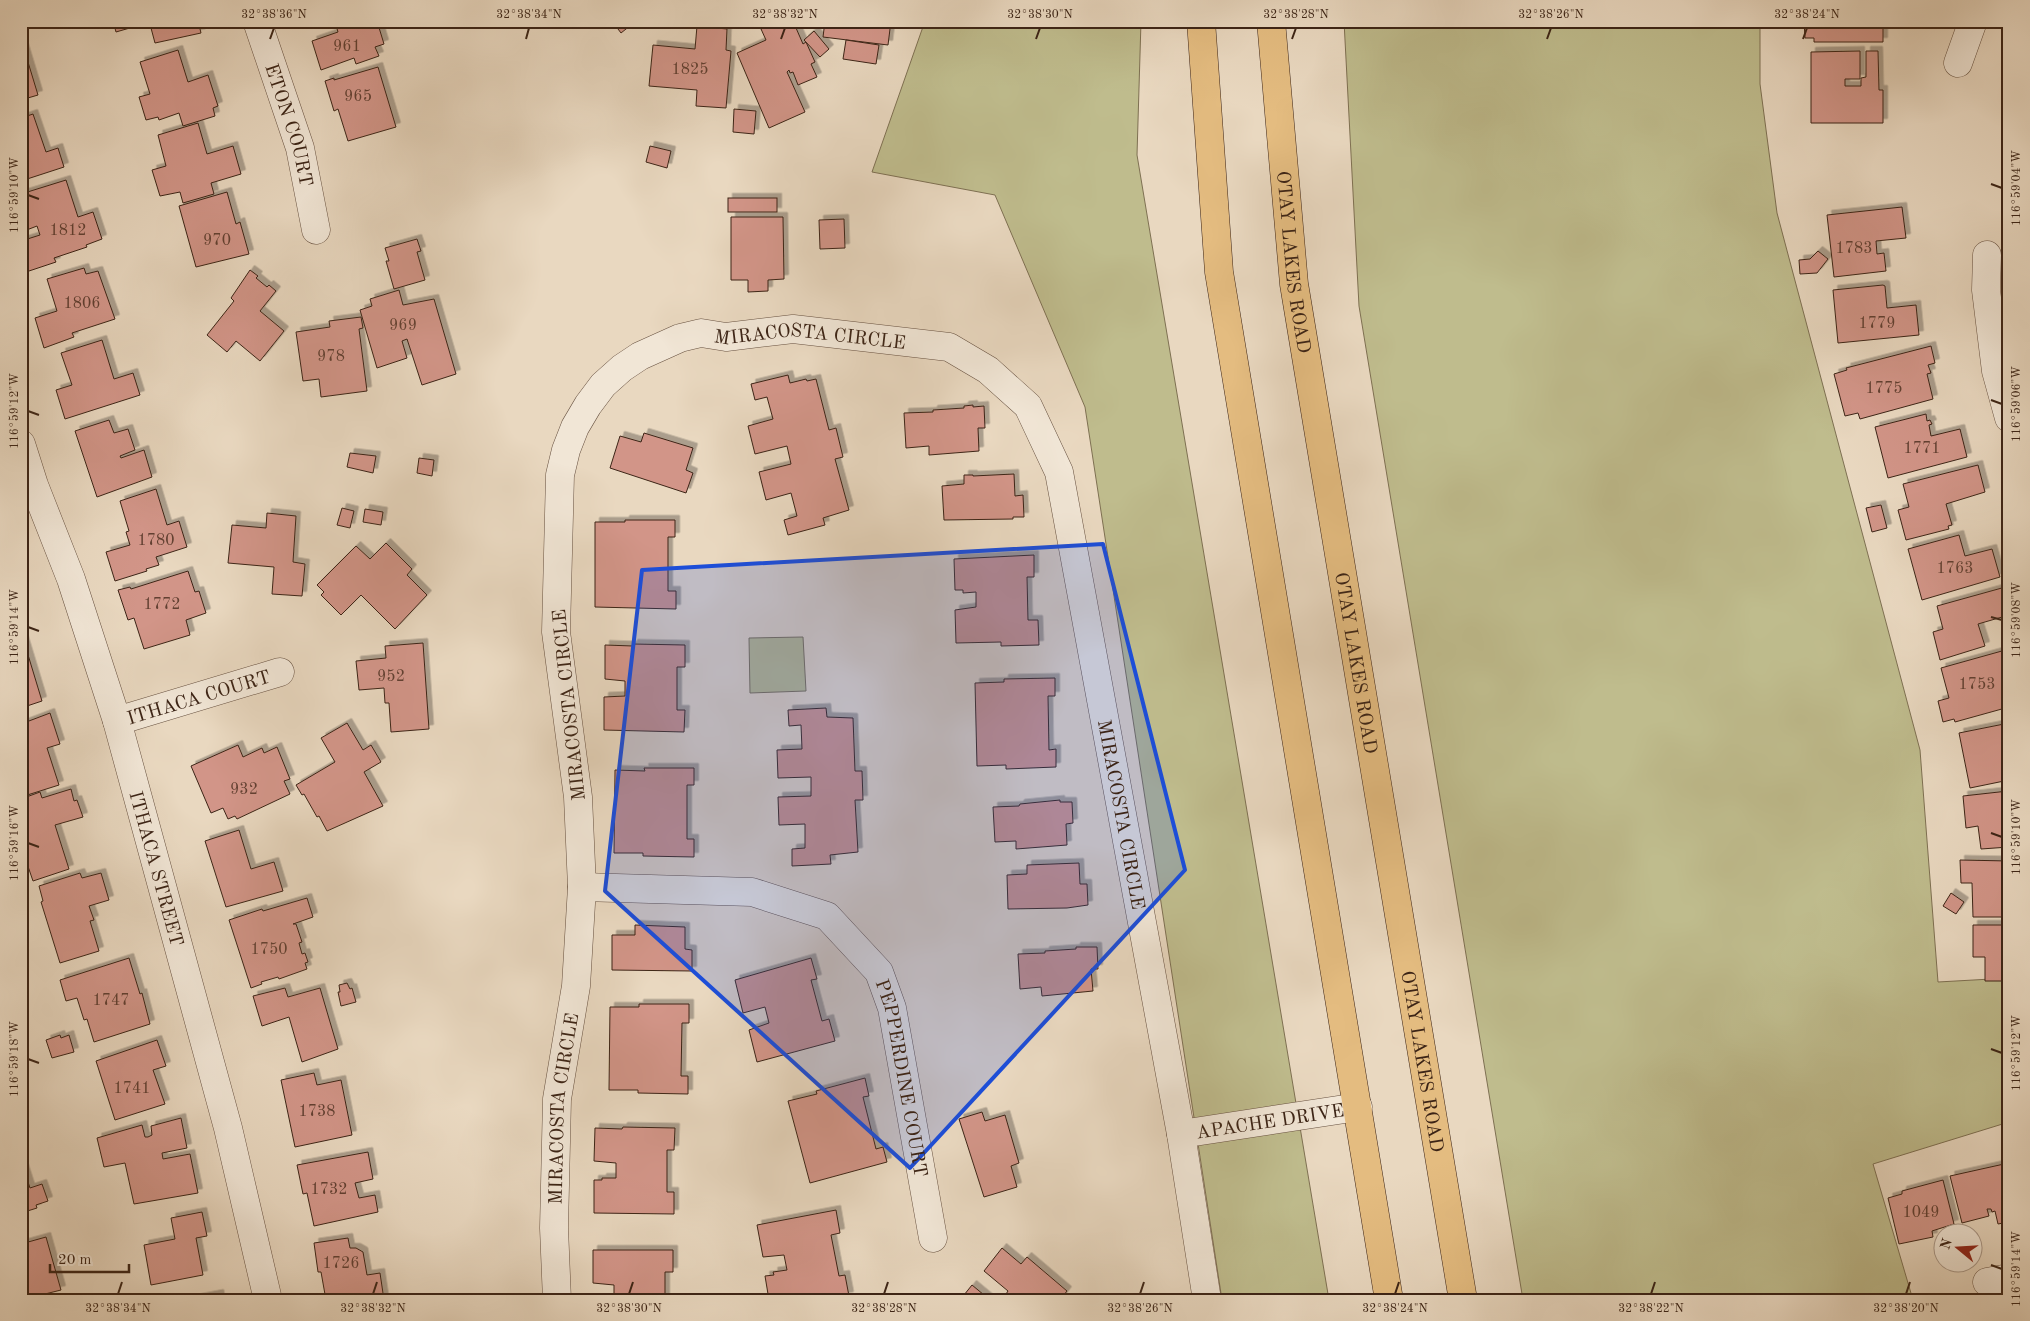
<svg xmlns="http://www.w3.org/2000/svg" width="2030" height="1321" font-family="'Old Standard TT',serif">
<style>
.green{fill:#bfbc8d;stroke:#7e7052}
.building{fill:#d29588;stroke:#3c2416;filter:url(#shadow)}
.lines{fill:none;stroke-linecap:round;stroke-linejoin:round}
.minor-casing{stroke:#675140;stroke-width:29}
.major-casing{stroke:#3c2416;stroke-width:29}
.minor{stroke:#f1e6d6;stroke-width:28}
.major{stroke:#e4bc80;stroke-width:28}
.marked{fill:#1d4ed8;fill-opacity:0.2;stroke:#1d4ed8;stroke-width:4;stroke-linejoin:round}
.ticks{fill:none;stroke:#3c2416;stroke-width:2}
.labels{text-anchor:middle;stroke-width:5;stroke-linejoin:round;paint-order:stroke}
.number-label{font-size:16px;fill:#624032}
.street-label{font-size:19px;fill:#3c2416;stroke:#f1e6d6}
.neatline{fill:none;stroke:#3c2416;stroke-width:2}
.ticks-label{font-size:12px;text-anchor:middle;fill:#3c2416}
</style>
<defs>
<filter id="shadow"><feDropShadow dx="4.5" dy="-4.5" stdDeviation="0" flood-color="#0004"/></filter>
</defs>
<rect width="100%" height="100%" fill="#e9d8c0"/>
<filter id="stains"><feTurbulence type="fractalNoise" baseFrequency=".004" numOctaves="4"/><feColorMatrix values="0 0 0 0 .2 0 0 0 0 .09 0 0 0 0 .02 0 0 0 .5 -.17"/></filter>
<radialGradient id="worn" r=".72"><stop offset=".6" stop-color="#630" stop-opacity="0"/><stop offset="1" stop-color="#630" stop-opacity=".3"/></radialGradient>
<!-- green -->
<g class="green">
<path d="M925 21H1141L1137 155 1329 1300H1222L1085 407 995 195 872 172Z"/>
<path d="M1344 21H1760V84L1777 213 1920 750 1938 982 2009 978V1122L1873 1164 1913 1300H1523L1359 306Z"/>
<path d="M803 637 806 691 750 693 749 638Z"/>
</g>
<!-- building -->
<g class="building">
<path d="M113 21H198L201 33 155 43 151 28H148L147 23 116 32Z"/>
<path d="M320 21H377L384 44 375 47 379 56 356 64 354 58 321 70 312 41 338 32 335 22 322 26Z"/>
<path d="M612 21H636L621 33Z"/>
<path d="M777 21H793L803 44 806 42 815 62 811 64 817 77 798 85 793 72 790 73 789 70 787 72 805 112 769 128 737 53 766 40 761 29Z"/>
<path d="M825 21H891L888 45 823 37Z"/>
<path d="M1804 21H1883V42H1814V38H1805Z"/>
<path d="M697 26 727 29 726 50 731 51 726 108 696 106 697 90 649 86 653 45 695 49Z"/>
<path d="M814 31 829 49 820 57 804 40Z"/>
<path d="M21 39 38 95 21 100Z"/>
<path d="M846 40 879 45 876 64 843 59Z"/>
<path d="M178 50 188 82 208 75 218 106 213 108 215 116 183 126 179 113 159 120 158 117 146 120 139 97 150 94 140 62Z"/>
<path d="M1860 51V79H1845V86H1861V78L1866 77V51H1878L1879 90H1883V123H1811V52Z"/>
<path d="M378 67 396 127 348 141 338 109 334 111 325 81 334 78V80Z"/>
<path d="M734 109 756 111 754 134 733 132Z"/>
<path d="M33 114 46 152 58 148 64 167 21 181V118Z"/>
<path d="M198 123 207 154 233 146 241 174 211 183 214 194 183 203 180 192 160 196 152 170 166 166 158 135Z"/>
<path d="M650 146 671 151 667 168 646 162Z"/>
<path d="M66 180 78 217 93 212 102 239 86 245 87 247 54 258 56 262 23 273 21 267V241L40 235 37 226 24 231 21 222V194Z"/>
<path d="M227 192 236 224 240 222 249 254 196 267 179 206Z"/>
<rect x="728" y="198" width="49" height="14"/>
<path d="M1902 207 1906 238 1876 241 1877 254 1884 253 1886 271 1834 277 1827 215Z"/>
<path d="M731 217H783L784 279 768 280V291L748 292V280H731Z"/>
<path d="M844 219 845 248 820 249 819 220Z"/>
<path d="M417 239 421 251 417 252 425 280 394 289 386 261H389L385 248Z"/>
<path d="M1818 251 1828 259 1817 273 1800 274 1799 260 1810 259Z"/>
<path d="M84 268 86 274 98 271 115 319 72 333 74 337 44 348 35 318 57 311 47 279Z"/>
<path d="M250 270 258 276 256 278 267 287 269 285 276 291 260 311 284 331 260 361 236 341 227 352 207 335 234 301 231 298Z"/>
<path d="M1883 285 1885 286 1887 308 1916 305 1919 335 1838 343 1833 290Z"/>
<path d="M399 290 403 305 434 299 456 374 422 385 407 339 402 341 407 358 377 368 360 310 372 306 370 299Z"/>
<path d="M361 317 363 328 359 329 367 391 321 397 319 379 303 381 296 332 330 327 329 321Z"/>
<path d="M102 340 114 379 133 373 140 395 65 419 56 390 72 385 61 353Z"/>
<path d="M1931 346 1935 363 1928 365 1931 373 1927 374 1933 399 1860 419 1858 413 1845 416 1834 374 1847 370 1846 368Z"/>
<path d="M788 375 790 383 806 379 807 381 816 379 829 430 836 428 843 457 835 459 849 510 823 518 825 525 788 535 784 520 797 516 791 493 766 500 759 472 791 464 787 446 755 454 748 426 773 419 767 397 755 400 751 384Z"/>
<path d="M973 405V407L984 406 985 428H978L979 451 929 455V446L906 448 904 413 933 412V410L964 408V406Z"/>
<path d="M1926 414 1927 421 1930 420 1932 424 1929 425 1931 436 1960 429 1967 457 1888 478 1875 427Z"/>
<path d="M109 420 114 433 128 429 135 450 120 456 121 458 144 450 152 477 97 497 75 431Z"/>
<path d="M644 433 693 448 686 470 693 473 686 493 610 468 620 436 641 442Z"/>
<path d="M350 453 376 456 373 473 347 467Z"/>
<path d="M419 458 434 460 432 476 417 473Z"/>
<path d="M1978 465 1985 492 1946 504 1952 525 1948 526 1949 529 1906 540 1898 510 1909 507 1903 484Z"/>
<path d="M1014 474 1015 496 1023 495 1024 517H1013V519L944 520 942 486 964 484V475H973V476Z"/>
<path d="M156 489 167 525 179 521 187 547 156 557 159 565 146 569 147 571 115 581 106 552 130 545 126 532 129 531 120 501Z"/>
<path d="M1881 505 1887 528 1872 532 1866 508Z"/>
<path d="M342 508 354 511 350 528 337 525Z"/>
<path d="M365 509 383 512 381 525 363 522Z"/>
<path d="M267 513 296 516 293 562 305 564 302 596 272 594 274 567 228 563 232 525 266 528Z"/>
<path d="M625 520H675V537H668V591H676V609L595 607V522H625Z"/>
<path d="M1959 535 1965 556 1992 549 2000 577 1922 600 1908 549Z"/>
<path d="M386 543 412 569 407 575 427 595 395 629 361 595 341 615 321 595 324 592 317 585 356 546 370 559Z"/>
<path d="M1034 555V577H1027L1028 620H1038L1039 645 1001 646V642L956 643 955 610 976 607V592L963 593V590H955L954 559Z"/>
<path d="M188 571 195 592 199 591 206 613 186 620 190 635 144 649 134 618 128 620 118 590 130 587 131 589Z"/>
<path d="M2009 586V615L1978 624 1985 646 1940 660 1933 632 1943 629 1937 606Z"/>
<path d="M22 635 42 701 21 708V635Z"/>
<path d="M423 643 429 729 391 732 389 703H385L384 688 359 690 356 661 386 658 385 646Z"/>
<path d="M633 644 685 645V667H677V710H685L684 732 604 730V697L625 696V681L605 679V645L633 646Z"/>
<path d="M2009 649V707L1955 722 1954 719 1943 722 1938 701 1949 698 1941 668Z"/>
<path d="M1055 678V696H1048L1049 750 1056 749V767L1006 769V765L977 766 975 683 1004 682V679Z"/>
<path d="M826 708 827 717 853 718 855 771H862L863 800H855L858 852 830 855 831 864 792 866V849L805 848V824L779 825 778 797 811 796V777L778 778 777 750 802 749 801 725 789 726 788 710Z"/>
<path d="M50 713 60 744 47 748 59 785 21 797V724Z"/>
<path d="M347 723 363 750 371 745 381 762 364 772 383 806 327 831 319 816 317 817 304 794 302 795 296 785 335 762 321 738Z"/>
<path d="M2009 723V780L1970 788 1959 733Z"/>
<path d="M238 745 243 757 262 748 264 753 277 747 290 779 284 781 290 794 237 819 235 816 228 819 223 808 211 813 191 766Z"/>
<path d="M644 768H694V785H687V839H694V857L643 856V853H614L615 770 645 771Z"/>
<path d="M71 789 74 801 77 800 83 817 55 825 69 869 33 881 21 846V799L40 792 42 798Z"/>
<path d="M2008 791 2009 847 1981 849 1978 826 1966 828 1963 796Z"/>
<path d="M1060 800V802H1072L1073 823 1066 824 1067 845 1016 849V841L995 842 993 807 1019 806 1020 804Z"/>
<path d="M239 830 251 869 274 862 283 891 226 907 205 841Z"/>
<path d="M1960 860 2009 861V917H1973L1972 883H1961Z"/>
<path d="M1079 863 1080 884H1087L1088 905 1067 908 1008 909 1007 875 1027 874V865Z"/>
<path d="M80 873 82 878 101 873 109 900 89 906 94 920 90 921 99 951 60 963 41 902 43 901 39 886Z"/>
<path d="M1951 893 1964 902 1956 914 1943 906Z"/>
<path d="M307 898 313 917 293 924H296L302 942 299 943 302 954 305 953 308 962 305 963 307 969 279 979 278 977 261 982 262 984 251 988 229 920 262 909 263 911Z"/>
<path d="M635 925 685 927V949L692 950V971L612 970V935H635Z"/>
<path d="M1973 925H2009V981H1985V957H1973Z"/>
<path d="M1076 947H1097L1098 969H1091L1093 991 1042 996 1041 987 1020 989 1018 954 1045 953V951L1076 949Z"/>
<path d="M129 958 140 994 142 993 150 1024 94 1042 87 1019 84 1020 77 998 66 1001 60 980Z"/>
<path d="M811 958 817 979 811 980 822 1021 829 1019 835 1041 757 1062 749 1030 769 1023 765 1007 743 1013 735 980Z"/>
<path d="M347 983 350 989 352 988 356 1002 341 1006 338 992H340L339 985Z"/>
<path d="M285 988 288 997 320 988 338 1049 302 1062 289 1017 262 1026 253 996Z"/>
<path d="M639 1004H689V1023H682L681 1076H688V1094L638 1093V1090H609L610 1007H639Z"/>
<path d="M60 1035 61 1038 69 1035 74 1052 52 1058 46 1040Z"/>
<path d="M157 1040 166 1066 153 1070 165 1104 115 1120 96 1061Z"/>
<path d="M314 1073 317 1085 341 1080 352 1135 295 1147 281 1080Z"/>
<path d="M865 1078 869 1096 863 1097 876 1149 883 1147 887 1162 810 1183 788 1101 817 1094 816 1091Z"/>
<path d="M982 1112 985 1121 1005 1115 1019 1163 1011 1166 1017 1187 984 1197 959 1119Z"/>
<path d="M181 1118 187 1148 162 1153 163 1159 190 1154 198 1193 134 1204 125 1163 104 1167 97 1138 142 1125 145 1137H148L152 1135 151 1126Z"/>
<path d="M623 1127 675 1128 674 1150H667V1192H674V1214L594 1213V1180H602V1178H616V1163L594 1161 595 1128 622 1129Z"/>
<path d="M368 1152 373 1179 355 1183 359 1198 375 1195 378 1212 314 1226 307 1193 303 1194 297 1165Z"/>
<path d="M21 1160 30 1188 42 1184 48 1201 36 1205 37 1208 21 1213Z"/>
<path d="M2004 1164 2005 1166 2009 1165V1222L1998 1224 1995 1211 1992 1212 1991 1209H1987L1989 1216 1962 1223 1950 1176Z"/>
<path d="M1943 1180 1954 1224 1932 1231 1933 1237 1899 1244 1888 1198 1902 1194V1191Z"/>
<path d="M836 1210 840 1233 831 1235 839 1276 845 1275 849 1296 829 1300H769L765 1276 774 1275 773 1272 787 1270 784 1255 763 1257 757 1225Z"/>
<path d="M202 1212 207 1236 196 1238 203 1275 151 1285 144 1245 175 1239 171 1218Z"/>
<path d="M46 1237 61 1290 21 1300V1244Z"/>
<path d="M348 1238 350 1248H356L363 1252 367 1275 380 1273 384 1300H326L321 1272H318L314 1243Z"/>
<path d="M1002 1248 1021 1264 1027 1257 1067 1291 1060 1300H1002L1008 1291 984 1271Z"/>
<path d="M593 1250H673V1272H665V1300H614V1285L593 1283Z"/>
<path d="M972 1285 990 1300H960Z"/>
<path d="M219 1294 220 1300H188Z"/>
</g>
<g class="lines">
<!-- minor casing -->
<g class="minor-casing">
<g id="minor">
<path id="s1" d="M257 21 300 148 316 230"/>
<path d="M1958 63 1973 21"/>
<path d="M1987 255 1986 290 1996 371 2009 418"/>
<path id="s2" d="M21 444 34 485 71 579 117 721 228 1128 268 1300"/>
<path id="s3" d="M117 721 280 672"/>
<path id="s4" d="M582 887 752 892 827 916 879 972 892 1008 933 1238"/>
<path id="s5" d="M1181 1134 1358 1107"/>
<path d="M1987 1282 2009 1278"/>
<path id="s6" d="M557 1300 554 1228 557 1099 576 986 582 887 578 797 556 632 560 475 566 450 575 427 588 405 603 385 622 368 640 356 680 338 701 333 726 337 793 329 949 347 988 370 1028 406 1059 472 1181 1134 1207 1300"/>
</g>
</g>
<!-- major casing -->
<g class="major-casing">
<g id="major">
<path d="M1201 21 1219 272 1389 1300"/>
<path id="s7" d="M1271 21 1294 284 1463 1300"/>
</g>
</g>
<!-- minor -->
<use href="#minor" class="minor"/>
<!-- major -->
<use href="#major" class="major"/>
</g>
<!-- marked area -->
<path class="marked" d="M1103 544 1185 870 910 1168 605 891 642 570Z"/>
<!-- ticks -->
<path class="ticks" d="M270 39 274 28M526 39 529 28M781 39 785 28M1036 39 1040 28M1292 39 1296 28M1547 39 1551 28M1803 39 1807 28M1991 184 2002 188M28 195 39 199M1991 400 2002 404M28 411 39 415M1991 617 2002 620M28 627 39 631M1991 833 2002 837M28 843 39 847M1991 1049 2002 1053M28 1059 39 1063M1991 1265 2002 1269M118 1294 122 1282M373 1294 377 1282M629 1294 633 1282M884 1294 888 1282M1140 1294 1144 1282M1395 1294 1399 1282M1651 1294 1655 1282M1906 1294 1910 1282"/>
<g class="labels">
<!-- number labels -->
<g class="number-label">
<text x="347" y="51">961</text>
<text x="690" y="74">1825</text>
<text x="358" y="101">965</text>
<text x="68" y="235">1812</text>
<text x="217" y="245">970</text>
<text x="1854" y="253">1783</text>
<text x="82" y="308">1806</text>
<text x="1877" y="328">1779</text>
<text x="403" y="330">969</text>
<text x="331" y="361">978</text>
<text x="1884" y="393">1775</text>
<text x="1922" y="453">1771</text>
<text x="156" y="545">1780</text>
<text x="1955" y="573">1763</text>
<text x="162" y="609">1772</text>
<text x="391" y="681">952</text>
<text x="1977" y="689">1753</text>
<text x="244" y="794">932</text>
<text x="269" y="954">1750</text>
<text x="111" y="1005">1747</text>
<text x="132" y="1093">1741</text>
<text x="317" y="1116">1738</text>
<text x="329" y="1194">1732</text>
<text x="1921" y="1217">1049</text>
<text x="341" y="1268">1726</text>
</g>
<!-- street labels -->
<g class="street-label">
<text dy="7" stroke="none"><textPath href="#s1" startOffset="109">ETON COURT</textPath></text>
<text dy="7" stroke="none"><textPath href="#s7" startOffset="242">OTAY LAKES ROAD</textPath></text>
<text dy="7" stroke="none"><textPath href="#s6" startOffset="1152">MIRACOSTA CIRCLE</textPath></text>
<text dy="7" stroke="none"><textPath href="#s7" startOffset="648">OTAY LAKES ROAD</textPath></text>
<text dy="7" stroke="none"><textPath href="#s3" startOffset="85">ITHACA COURT</textPath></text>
<text transform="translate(568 705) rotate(-96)" y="7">MIRACOSTA CIRCLE</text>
<text dy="7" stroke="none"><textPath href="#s6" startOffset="1812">MIRACOSTA CIRCLE</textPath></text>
<text dy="7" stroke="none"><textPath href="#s2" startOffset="446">ITHACA STREET</textPath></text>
<text dy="7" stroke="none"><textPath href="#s7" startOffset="1052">OTAY LAKES ROAD</textPath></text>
<text dy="7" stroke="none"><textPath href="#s4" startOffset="434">PEPPERDINE COURT</textPath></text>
<text dy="7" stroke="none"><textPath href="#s6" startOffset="192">MIRACOSTA CIRCLE</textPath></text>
<text dy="7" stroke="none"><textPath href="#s5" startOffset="90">APACHE DRIVE</textPath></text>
</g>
</g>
<!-- margin -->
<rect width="2030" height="1321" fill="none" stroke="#e9d8c0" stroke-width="55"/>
<!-- north arrow -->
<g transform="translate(1958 1248) rotate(288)"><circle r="24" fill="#f1e6d6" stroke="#a99889"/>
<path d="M0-4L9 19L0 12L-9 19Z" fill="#8f2418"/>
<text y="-8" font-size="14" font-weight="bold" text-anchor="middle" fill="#3c2416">N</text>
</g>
<!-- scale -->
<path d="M50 1264v8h79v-8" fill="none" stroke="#3c2416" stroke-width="2.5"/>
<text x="58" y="1264" font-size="15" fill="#3c2416" stroke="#f1e6d6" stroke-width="4" paint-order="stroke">20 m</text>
<rect x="28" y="28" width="1974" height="1266" class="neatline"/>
<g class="ticks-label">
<text x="274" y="18">32°38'36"N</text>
<text x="529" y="18">32°38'34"N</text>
<text x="785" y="18">32°38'32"N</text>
<text x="1040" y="18">32°38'30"N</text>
<text x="1296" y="18">32°38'28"N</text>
<text x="1551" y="18">32°38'26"N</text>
<text x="1807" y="18">32°38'24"N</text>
<text transform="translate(2016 188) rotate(-90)" y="4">116°59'04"W</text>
<text transform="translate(14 195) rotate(-90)" y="4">116°59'10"W</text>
<text transform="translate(2016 404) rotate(-90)" y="4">116°59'06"W</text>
<text transform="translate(14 411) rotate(-90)" y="4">116°59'12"W</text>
<text transform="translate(2016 620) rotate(-90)" y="4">116°59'08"W</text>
<text transform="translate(14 627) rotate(-90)" y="4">116°59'14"W</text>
<text transform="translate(2016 837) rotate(-90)" y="4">116°59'10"W</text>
<text transform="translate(14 843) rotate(-90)" y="4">116°59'16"W</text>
<text transform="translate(2016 1053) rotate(-90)" y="4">116°59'12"W</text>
<text transform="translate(14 1059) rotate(-90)" y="4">116°59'18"W</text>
<text transform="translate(2016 1269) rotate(-90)" y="4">116°59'14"W</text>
<text x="118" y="1312">32°38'34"N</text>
<text x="373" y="1312">32°38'32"N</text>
<text x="629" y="1312">32°38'30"N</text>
<text x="884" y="1312">32°38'28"N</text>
<text x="1140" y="1312">32°38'26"N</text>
<text x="1395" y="1312">32°38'24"N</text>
<text x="1651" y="1312">32°38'22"N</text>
<text x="1906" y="1312">32°38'20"N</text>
</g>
<rect width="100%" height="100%" filter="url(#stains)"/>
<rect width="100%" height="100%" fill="url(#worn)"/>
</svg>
